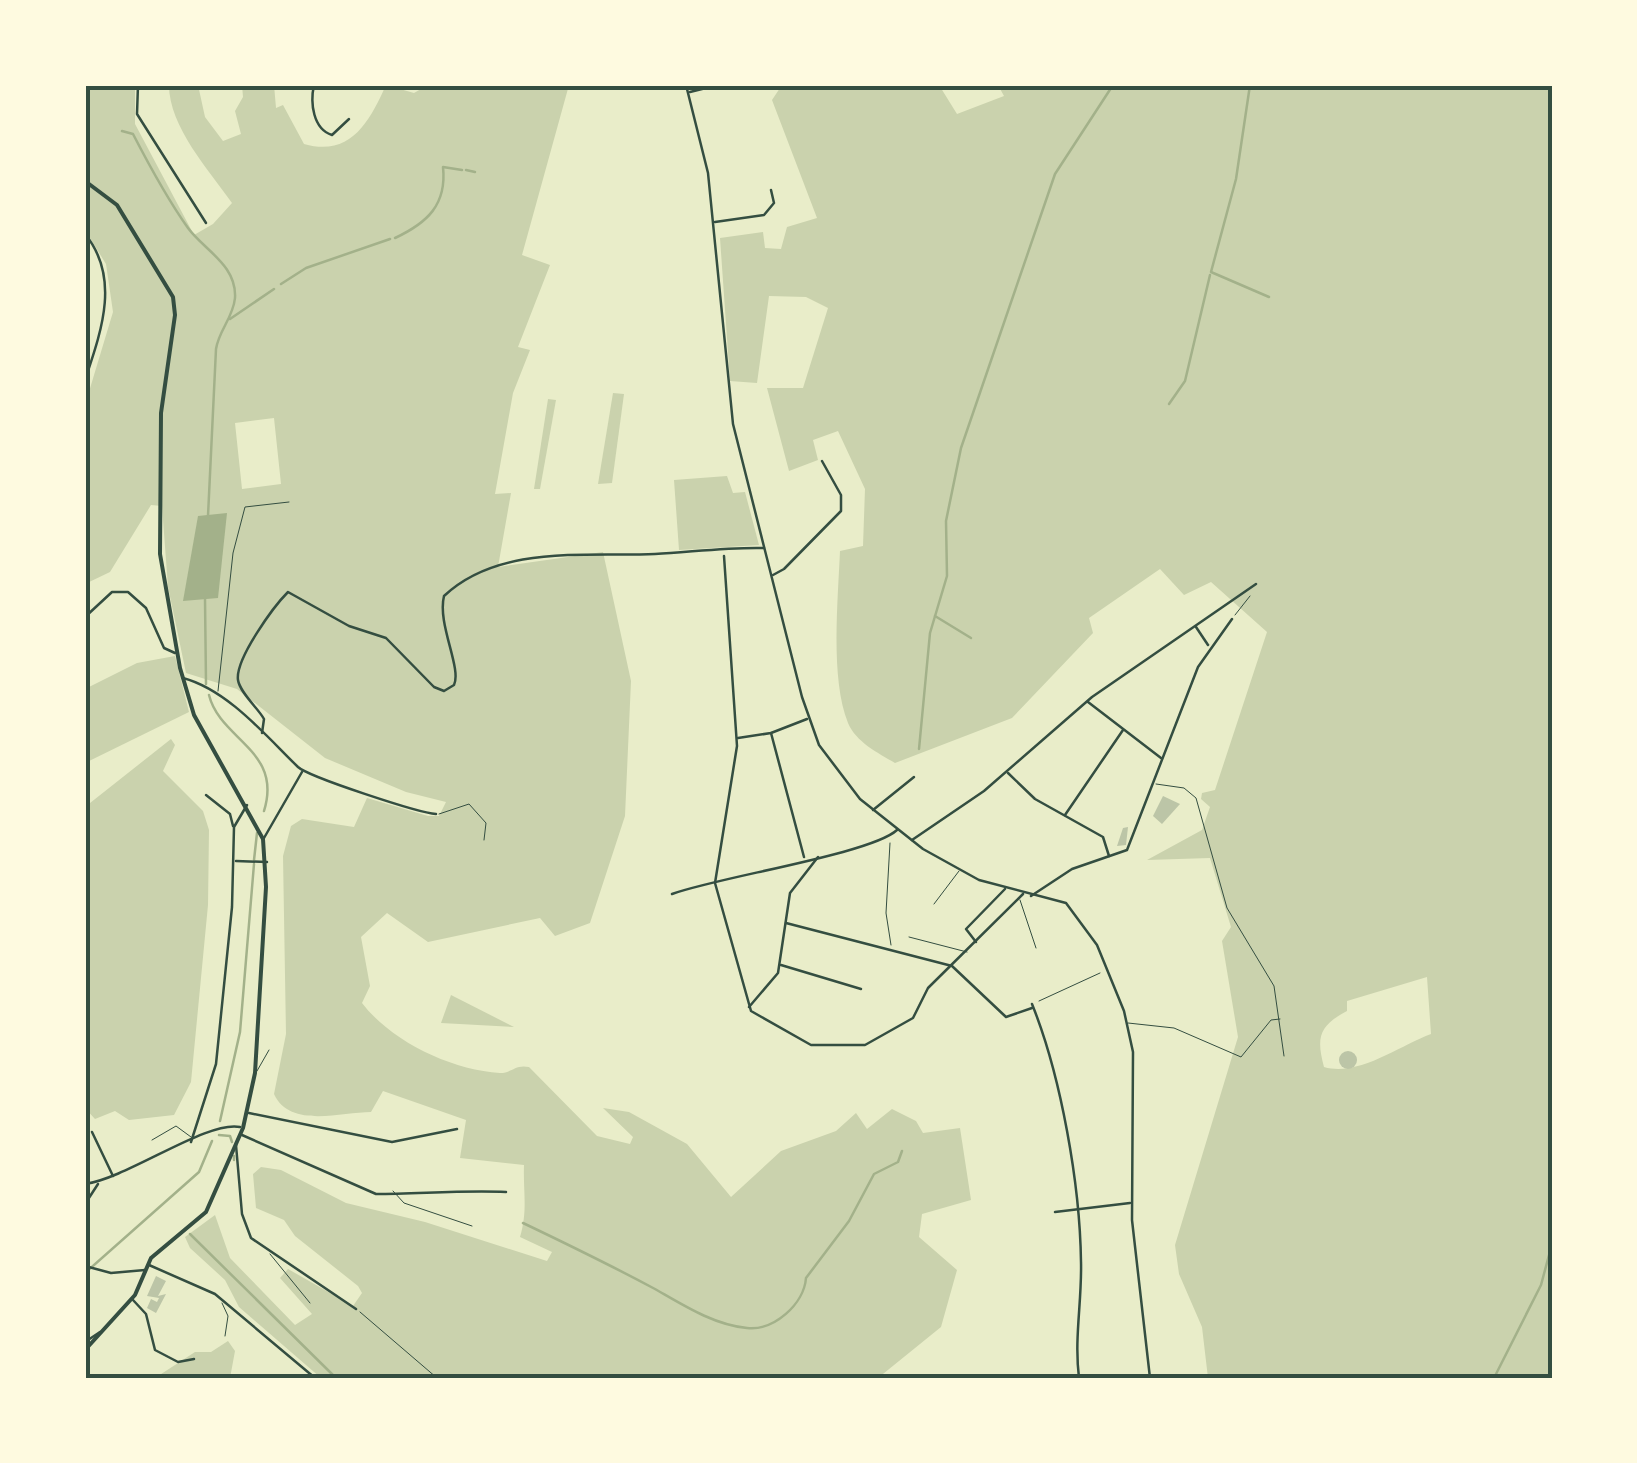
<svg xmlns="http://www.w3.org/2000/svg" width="1637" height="1463" font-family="Arial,sans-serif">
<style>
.green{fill:#cad2ad;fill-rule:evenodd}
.water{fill:#a3b18a}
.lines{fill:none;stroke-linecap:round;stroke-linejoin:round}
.stream{stroke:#a3b18a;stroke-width:2.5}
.building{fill:#bcc5a7}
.path{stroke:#344e41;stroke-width:1}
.service{stroke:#344e41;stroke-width:1}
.minor{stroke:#344e41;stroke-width:2.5}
.tertiary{stroke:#344e41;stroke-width:2.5}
.secondary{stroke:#344e41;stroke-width:4}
.neatline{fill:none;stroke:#344e41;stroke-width:4}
</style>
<rect width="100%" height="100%" fill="#e9edc9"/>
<!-- green -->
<g class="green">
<path d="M85 85H135V124L194 235 213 224 232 203C209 170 169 127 169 85H198L205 117 223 141 241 134 235 111 243 97 242 85H274L276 108 283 105 304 144C350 157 369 123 386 85L414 93 428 85H569L522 255 550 265 518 347 530 350 513 393 495 494 511 493 498 567 603 552 631 681 625 816 590 923 555 936 540 918 428 942 387 913 361 937 370 986 362 1003C391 1041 451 1070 500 1073 512 1073 515 1064 529 1067L597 1136 630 1144 633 1137 603 1108 629 1112 687 1144 731 1197 781 1151 836 1131 856 1113 867 1129 892 1109 916 1121 923 1133 960 1128 971 1200 922 1214 919 1237 957 1270 941 1327 878 1378H321L239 1307 225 1280 190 1248 185 1237 215 1215 230 1258 295 1325 312 1314 280 1278 288 1269 353 1306 362 1293 358 1286 295 1236 284 1220 256 1208 253 1174 261 1167 281 1170 346 1203 425 1222 547 1261 552 1252 520 1237C528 1210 523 1192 524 1165L460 1158 466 1120 383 1091 371 1112C341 1112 290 1129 274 1094L286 1034 283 856 291 826 302 819 354 827 367 798 428 816H439L446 802 406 792 325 758 237 689 186 673 168 587 162 506 151 505 110 572 85 584V405L113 312 106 264 85 230ZM274 418 281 484 242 489 235 423Z"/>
<path d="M782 85H939L957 114 1004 96 998 85H1552V1378H1208L1202 1327 1179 1274 1175 1245 1238 1037 1222 941 1231 927 1210 858 1147 860 1202 830 1210 807 1201 799 1202 793 1215 790 1267 632 1211 582 1184 595 1160 569 1089 618 1093 633 1012 718 895 763C878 753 856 742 848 723 830 679 838 599 840 551L863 546 865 489 838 431 813 440 818 460 789 471 767 388H803L828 308 806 297 769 296 757 383 730 381 720 238 763 232 765 248 781 249 787 227 817 218 772 100ZM1427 977 1431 1034C1399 1046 1358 1077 1324 1067 1316 1037 1319 1026 1347 1011V1001Z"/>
<path d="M613 393 624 394 612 483 598 484Z"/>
<path d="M548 399 556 400 540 489H534Z"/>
<path d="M727 476 733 493 745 492 759 545 679 550 674 480Z"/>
<path d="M175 656 189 712 85 763V689L137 663Z"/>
<path d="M171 739 175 745 163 771 203 811 209 830 208 905 191 1082 174 1115 129 1120 115 1111 95 1119 85 1108V807Z"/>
<path d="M451 995 514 1027 441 1023Z"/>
<path d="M228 1341 235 1351 230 1378H155L195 1352H211Z"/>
</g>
<!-- water -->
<path class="water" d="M227 513 218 598 183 601 198 516Z"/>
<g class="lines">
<!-- stream -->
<g class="stream">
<path d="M1250 85 1236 179 1211 272 1269 297"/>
<path d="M122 131 133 134C149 165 168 200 188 228 204 250 237 265 235 298 233 318 219 330 216 349L208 516"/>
<path d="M466 170 475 172"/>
<path d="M395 238C427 223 447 205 443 167L462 170"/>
<path d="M281 284 306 268 390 239"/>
<path d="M230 319 274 289"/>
<path d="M1169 404 1185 381 1210 275"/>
<path d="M205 599 206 684"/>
<path d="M935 616 971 638"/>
<path d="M209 695C220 740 283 750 264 811"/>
<path d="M919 749 930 633 947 576 946 521 961 448 1055 174 1113 85"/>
<path d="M254 860 257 833"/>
<path d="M220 1121 240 1032 254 864"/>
<path d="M219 1135 230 1136 232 1142"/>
<path d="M234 1160V1156"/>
<path d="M523 1223C567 1244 612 1266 655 1289 683 1305 714 1325 747 1328 774 1331 804 1304 806 1278L849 1221 874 1174 898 1162 902 1151"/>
<path d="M190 1234 336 1378"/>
<path d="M85 1273 199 1172 212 1141"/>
<path d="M1494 1378 1541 1285 1552 1244"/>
</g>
</g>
<!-- building -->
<g class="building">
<path d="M1163 796 1180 804 1162 824 1153 816Z"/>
<path d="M1128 827 1126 845 1117 846 1123 828Z"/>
<circle cx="1348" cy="1060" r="9"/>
<path d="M156 1276 166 1281 158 1296 166 1294 156 1313 147 1308 151 1299 157 1302 159 1298 147 1296Z"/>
</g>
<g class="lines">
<!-- path -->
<g class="path">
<path d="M1235 615 1250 596"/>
<path d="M890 843 886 913 891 945"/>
<path d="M1039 1001 1100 973"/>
<path d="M360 1312 437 1378"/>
</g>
<!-- service -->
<g class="service">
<path d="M218 691 233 553 245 507 289 502"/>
<path d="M1156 784 1184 788 1196 798 1227 908 1274 986 1284 1056"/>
<path d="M439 814 469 804 486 823 484 840"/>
<path d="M1020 900 1036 948"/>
<path d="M934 904 959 871"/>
<path d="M909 937 967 952"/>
<path d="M1128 1023 1174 1028 1241 1057 1271 1020 1280 1019"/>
<path d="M257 1071 269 1050"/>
<path d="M152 1140 176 1126 191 1137"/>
<path d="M393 1191 404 1203 472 1226"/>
<path d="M270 1254 310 1303"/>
<path d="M222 1303 228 1316 225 1336"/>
</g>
<!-- minor -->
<g class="minor">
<path d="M138 85 137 114 206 223"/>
<path d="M314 85C310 103 313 129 332 135L349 119"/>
<path d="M690 92 718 85"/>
<path d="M715 222 764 215 774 203 771 190"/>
<path d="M724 556 737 746 715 883 751 1011 811 1045H865L913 1018 928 988 1023 894"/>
<path d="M773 575 784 569 841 511V495L822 461"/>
<path d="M85 617 112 592H128L146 608 164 648 175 653"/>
<path d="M1196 627 1208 645"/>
<path d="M183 678C228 690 266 736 298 767 309 777 419 813 436 814"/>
<path d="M1088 702 1161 758"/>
<path d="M262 733 264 719C258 708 240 693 238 680 235 659 274 606 288 592L349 626 386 638 434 687 444 691 454 685C462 668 437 624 444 596 499 544 587 557 655 554 692 552 727 547 764 548"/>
<path d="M771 733 804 857"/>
<path d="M738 738 771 733 807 719"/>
<path d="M1008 773 1035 799 1103 837 1109 856"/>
<path d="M206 795 230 814 233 826"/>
<path d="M873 810 914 777"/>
<path d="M1065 815 1123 730"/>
<path d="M264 838 302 772"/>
<path d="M912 840 984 791 1092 697 1256 584"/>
<path d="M236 861 267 862"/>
<path d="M672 894C718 877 871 854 897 830"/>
<path d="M1031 896 1072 869 1127 850 1198 667 1232 619"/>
<path d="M786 923 952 966 1006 1017 1032 1008"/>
<path d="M976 942 966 929 1005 889"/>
<path d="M781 965 861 989"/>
<path d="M1032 1004C1061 1076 1080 1184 1081 1262 1082 1302 1074 1338 1079 1378"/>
<path d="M749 1007 778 973 790 893 818 857"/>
<path d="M249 1113 392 1142 457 1129"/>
<path d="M92 1132 113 1176"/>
<path d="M242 1135 376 1194C418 1194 462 1190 506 1192"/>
<path d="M191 1142 216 1064 232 907 234 827 247 805"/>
<path d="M236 1145 242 1214 251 1238 356 1309"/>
<path d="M85 1184C128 1178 207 1120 240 1127"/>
<path d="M85 1204 98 1184"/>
<path d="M1055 1212 1130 1203"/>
<path d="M149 1265 215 1294 315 1378"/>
<path d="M85 1266 111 1273 145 1270"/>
<path d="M133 1300 146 1314 155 1350 178 1362 194 1359"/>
<path d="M85 1342 100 1332"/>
</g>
<!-- tertiary -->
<g class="tertiary">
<path d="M686 85 708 173 733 424 802 697 819 745 860 799 923 849 979 880 1066 903 1097 945 1124 1011 1133 1052 1132 1220 1150 1378"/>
<path d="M85 234C121 278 101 332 85 380"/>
</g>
<!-- secondary -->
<path class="secondary" d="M85 181 117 205 173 297 175 315 161 413 160 554 180 668 194 715 263 839 266 887 255 1073 243 1128 206 1212 151 1258 135 1295 85 1350"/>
</g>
<!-- border -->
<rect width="1637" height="1463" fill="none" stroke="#fefae0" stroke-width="175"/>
<rect x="88" y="88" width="1462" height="1288" class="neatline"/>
</svg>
